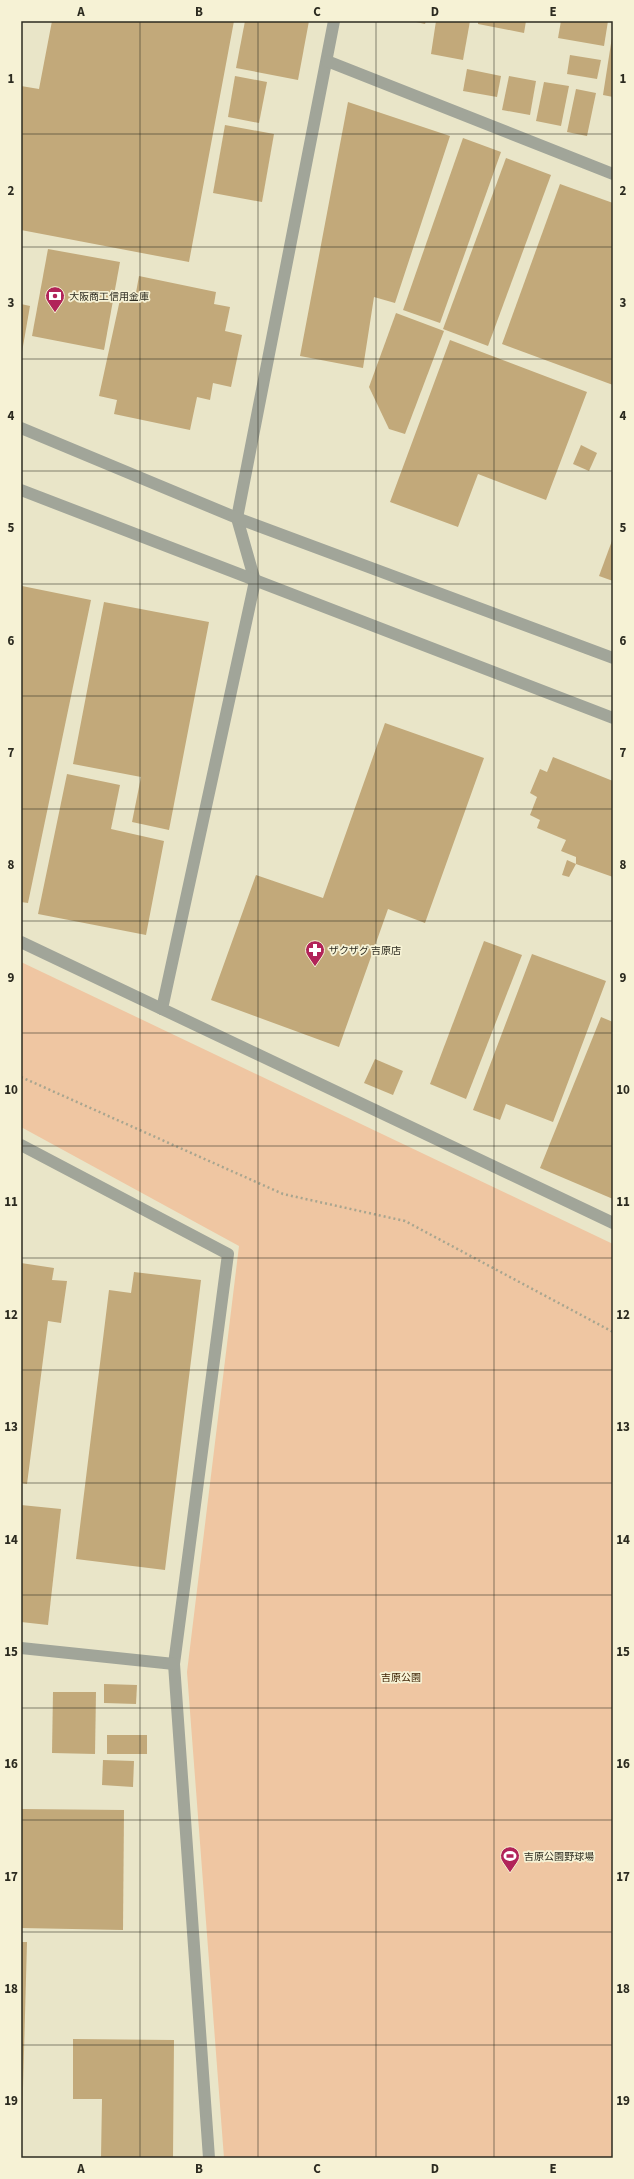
<svg xmlns="http://www.w3.org/2000/svg" width="634" height="2179" font-family="'Source Sans 3','Noto Sans JP',sans-serif">
<style>
.green{fill:#efc6a2}
.building{fill:#c2a97a}
.lines{fill:none;stroke-linecap:round;stroke-linejoin:round}
.path{stroke:#a8a58f;stroke-width:2.5;stroke-dasharray:2 3;stroke-linecap:butt}
.minor{stroke:#a1a599;stroke-width:12}
.grid{fill:none;stroke:#2c2b20;stroke-width:1;stroke-opacity:0.55}
.labels{text-anchor:middle;stroke-width:3.5;stroke-linejoin:round;paint-order:stroke}
.poi-label{font-size:10px;fill:#2c2b20;stroke:#f6f2d5;text-anchor:start}
.park-label{font-size:10px;fill:#3f2305;stroke:#f6f2d5}
.neatline{fill:none;stroke:#2c2b20;stroke-width:1.5}
.grid-label{font-size:13px;text-anchor:middle;font-weight:bold;fill:#2c2b20}
</style>
<rect width="100%" height="100%" fill="#e9e5c8"/>
<!-- green -->
<path class="green" d="M21 962 613 1244V2158H224L187 1672 239 1246 21 1127Z"/>
<!-- building -->
<g class="building">
<path d="M52 21H234L189 262 21 230V86L39 89Z"/>
<path d="M245 21H309L298 80 236 68Z"/>
<path d="M412 21H426L425 24Z"/>
<path d="M436 21H470L463 60 431 54Z"/>
<path d="M478 21H526L524 33 478 24Z"/>
<path d="M561 21H608L604 46 558 38Z"/>
<path d="M612 37 613 38V97L603 95Z"/>
<path d="M570 55 601 60 597 79 567 74Z"/>
<path d="M467 69 501 76 497 97 463 91Z"/>
<path d="M235 76 267 82 259 123 228 117Z"/>
<path d="M509 76 536 81 530 115 502 110Z"/>
<path d="M544 82 569 86 561 126 536 121Z"/>
<path d="M576 89 596 93 587 136 567 132Z"/>
<path d="M348 102 450 136 395 303 374 297 363 368 300 356Z"/>
<path d="M225 125 274 134 262 202 213 193Z"/>
<path d="M463 138 501 152 440 323 403 310Z"/>
<path d="M506 158 551 175 488 346 443 329Z"/>
<path d="M560 184 613 203V385L502 344Z"/>
<path d="M48 249 120 262 104 350 32 336Z"/>
<path d="M139 276 216 292 214 304 230 307 225 331 242 335 231 387 213 383 210 400 197 397 190 430 114 414 117 400 99 396 121 295 135 298Z"/>
<path d="M21 304 30 306 22 352H21Z"/>
<path d="M396 313 444 331 405 434 389 429 369 387Z"/>
<path d="M450 340 587 392 546 500 478 474 458 527 390 502Z"/>
<path d="M581 445 597 453 589 471 573 464Z"/>
<path d="M613 538V581L599 576Z"/>
<path d="M22 586 91 600 28 903 21 902Z"/>
<path d="M104 602 209 622 169 830 132 822 141 777 73 764Z"/>
<path d="M385 723 484 758 425 923 388 909 339 1047 211 1000 256 875 323 898Z"/>
<path d="M553 757 613 781V877L576 864V857L561 851 566 840 537 828 540 820 530 815 537 797 530 793 540 769 547 772Z"/>
<path d="M67 774 120 785 111 829 164 841 146 935 38 914Z"/>
<path d="M567 860 576 864 569 877 562 875Z"/>
<path d="M484 941 522 955 466 1099 430 1084Z"/>
<path d="M532 954 606 981 553 1122 506 1104 500 1120 473 1110Z"/>
<path d="M601 1017 613 1022V1199L540 1168Z"/>
<path d="M375 1059 403 1071 393 1095 364 1083Z"/>
<path d="M21 1263 54 1268 52 1280 67 1281 61 1323 48 1321 27 1484 21 1483Z"/>
<path d="M134 1272 201 1280 165 1570 76 1559 109 1290 131 1293Z"/>
<path d="M21 1505 61 1509 48 1625 21 1622Z"/>
<path d="M104 1684 137 1685 136 1704 104 1703Z"/>
<path d="M53 1692H96L95 1754 52 1753Z"/>
<rect x="107" y="1735" width="40" height="19"/>
<path d="M103 1760 134 1761 133 1787 102 1785Z"/>
<path d="M21 1809 124 1810 123 1930 21 1928Z"/>
<path d="M21 1942H27L22 2124H21Z"/>
<path d="M73 2039 174 2040 173 2158H101L102 2099H73Z"/>
</g>
<g class="lines">
<!-- path -->
<path class="path" d="M21 1077 283 1194 405 1221 613 1332"/>
<!-- minor -->
<g class="minor">
<path d="M334 21 237 518 255 581 162 1009 613 1223"/>
<path d="M327 61 613 174"/>
<path d="M21 428 237 518 613 658"/>
<path d="M21 490 613 718"/>
<path d="M21 942 162 1009"/>
<path d="M21 1145 228 1254 174 1664 209 2158"/>
<path d="M21 1648 174 1664"/>
</g>
</g>
<!-- grid -->
<path class="grid" d="M140 21V2158M258 21V2158M376 21V2158M494 21V2158M21 134H613M21 247H613M21 359H613M21 471H613M21 584H613M21 696H613M21 809H613M21 921H613M21 1033H613M21 1146H613M21 1258H613M21 1370H613M21 1483H613M21 1595H613M21 1708H613M21 1820H613M21 1932H613M21 2045H613"/>
<!-- icons -->
<defs>
<g id="bank-pin" transform="scale(1)"><path d="M0 17L-7.5 6A9.5 9.5 0 1 1 7.5 6Z" fill="#b12359" stroke="#f6f2d5"/><path d="M-6-4H6V4H-6ZM0-2.3a2.3 2.3 0 1 0 0 4.6a2.3 2.3 0 1 0 0-4.6Z" fill="#fff"/></g>
<g id="pharmacy-pin" transform="scale(1)"><path d="M0 17L-7.5 6A9.5 9.5 0 1 1 7.5 6Z" fill="#b12359" stroke="#f6f2d5"/><path d="M-2-6h4v4h4v4h-4v4h-4v-4h-4v-4h4Z" fill="#fff"/></g>
<g id="stadium-pin" transform="scale(1)"><path d="M0 17L-7.5 6A9.5 9.5 0 1 1 7.5 6Z" fill="#b12359" stroke="#f6f2d5"/><path d="M0-5a6.5 5 0 1 0 0 10a6.5 5 0 1 0 0-10ZM-3.5-1.8h7v3.6h-7Z" fill="#fff"/></g>
</defs>
<g fill-rule="evenodd">
<use href="#bank-pin" x="55" y="296"/>
<use href="#pharmacy-pin" x="315" y="950"/>
<use href="#stadium-pin" x="510" y="1856"/>
</g>
<g class="labels">
<!-- poi labels -->
<g class="poi-label">
<text x="69" y="300">大阪商工信用金庫</text>
<text x="329" y="954">ザクザグ 吉原店</text>
<text x="524" y="1860">吉原公園野球場</text>
</g>
<!-- park labels -->
<g class="park-label">
<text x="401" y="1681">吉原公園</text>
</g>
</g>
<!-- border -->
<rect width="634" height="2179" fill="none" stroke="#f6f2d5" stroke-width="44"/>
<rect x="22" y="22" width="590" height="2135" class="neatline"/>
<g class="grid-label">
<text x="81" y="16">A</text>
<text x="199" y="16">B</text>
<text x="317" y="16">C</text>
<text x="435" y="16">D</text>
<text x="553" y="16">E</text>
<text x="11" y="83">1</text>
<text x="623" y="83">1</text>
<text x="11" y="195">2</text>
<text x="623" y="195">2</text>
<text x="11" y="307">3</text>
<text x="623" y="307">3</text>
<text x="11" y="420">4</text>
<text x="623" y="420">4</text>
<text x="11" y="532">5</text>
<text x="623" y="532">5</text>
<text x="11" y="645">6</text>
<text x="623" y="645">6</text>
<text x="11" y="757">7</text>
<text x="623" y="757">7</text>
<text x="11" y="869">8</text>
<text x="623" y="869">8</text>
<text x="11" y="982">9</text>
<text x="623" y="982">9</text>
<text x="11" y="1094">10</text>
<text x="623" y="1094">10</text>
<text x="11" y="1206">11</text>
<text x="623" y="1206">11</text>
<text x="11" y="1319">12</text>
<text x="623" y="1319">12</text>
<text x="11" y="1431">13</text>
<text x="623" y="1431">13</text>
<text x="11" y="1544">14</text>
<text x="623" y="1544">14</text>
<text x="11" y="1656">15</text>
<text x="623" y="1656">15</text>
<text x="11" y="1768">16</text>
<text x="623" y="1768">16</text>
<text x="11" y="1881">17</text>
<text x="623" y="1881">17</text>
<text x="11" y="1993">18</text>
<text x="623" y="1993">18</text>
<text x="11" y="2105">19</text>
<text x="623" y="2105">19</text>
<text x="81" y="2173">A</text>
<text x="199" y="2173">B</text>
<text x="317" y="2173">C</text>
<text x="435" y="2173">D</text>
<text x="553" y="2173">E</text>
</g>
</svg>
